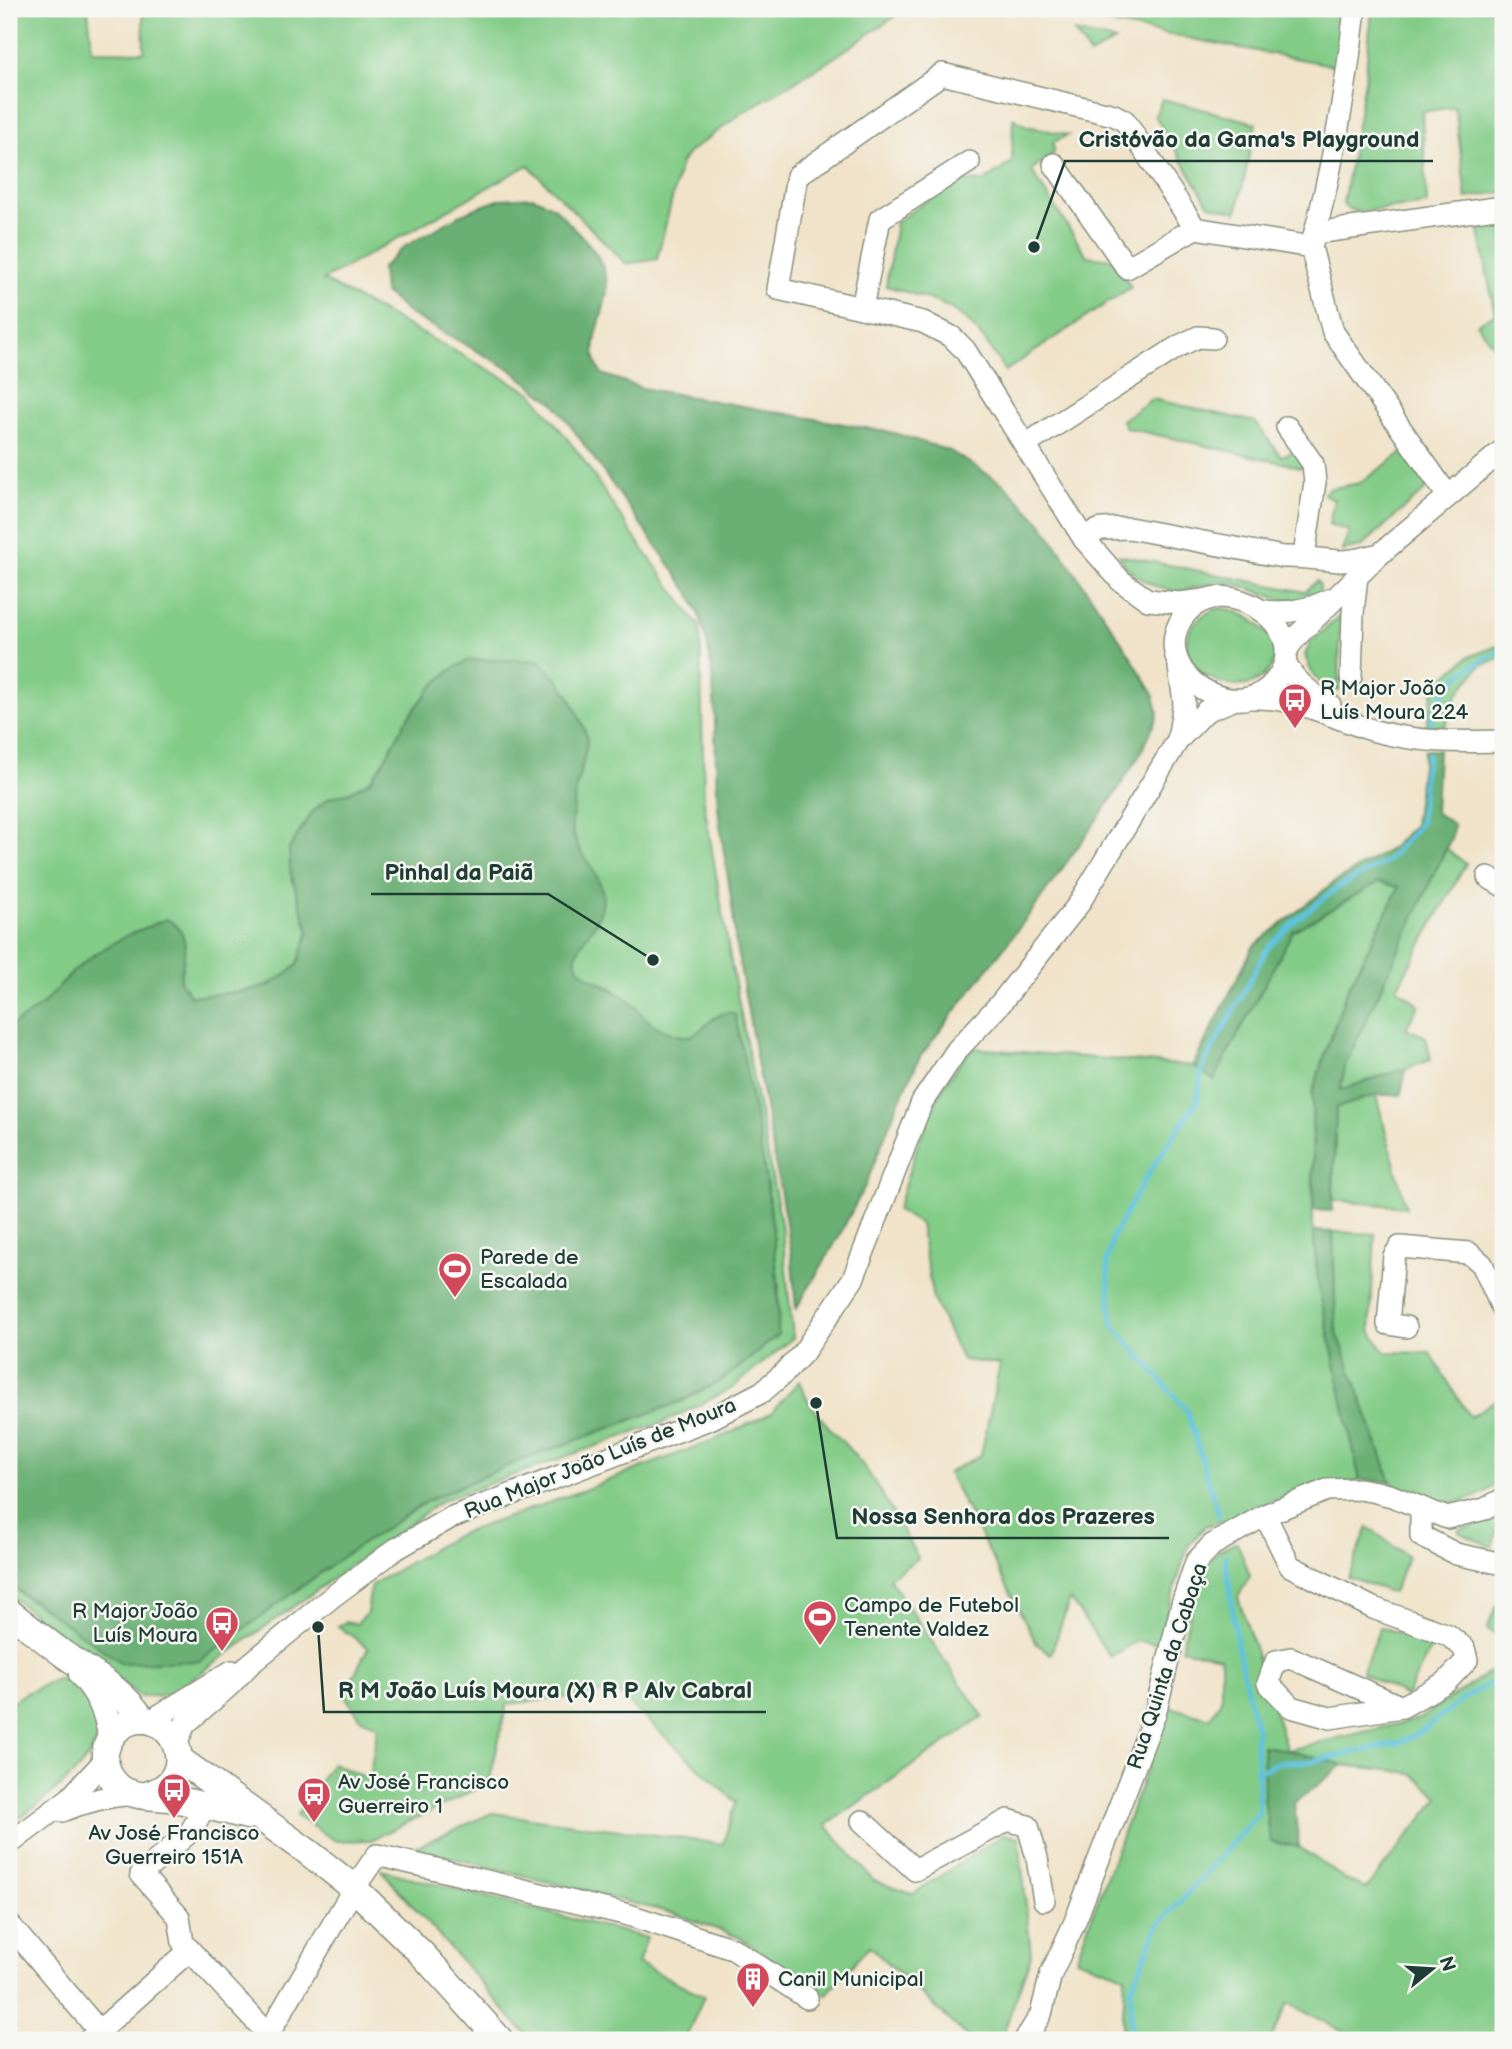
<svg xmlns="http://www.w3.org/2000/svg" width="1512" height="2049" font-family="'Balsamiq Sans',sans-serif">
<style>
.green{fill:#83cc88;stroke:#51845e;stroke-width:2;fill-rule:evenodd}
.forest{fill:#6ab074;stroke:#447654;stroke-width:2}
.lines{fill:none;stroke-linecap:round;stroke-linejoin:round}
.stream{stroke:#5fc2dd;stroke-width:5}
.minor-casing{stroke:#88907e;stroke-width:24}
.major-casing{stroke:#88907e;stroke-width:29}
.minor{stroke:#fff;stroke-width:21}
.major{stroke:#fff;stroke-width:26}
.labels{text-anchor:middle;stroke-width:5;stroke-linejoin:round;paint-order:stroke}
.poi-label{font-size:21px;fill:#1f3d34;stroke:#f6f6f2;text-anchor:start}
.street-label{font-size:21px;fill:#1f3d34;stroke:#f6f6f2}
.leader{fill:none;stroke:#1f3d34;stroke-width:2.5}
.callout-dot{fill:#1f3d34;stroke:#f6f6f2;stroke-width:2.5}
.callout-label{font-size:23px;text-anchor:middle;font-weight:bold;fill:#1f3d34;stroke:#f6f6f2;stroke-width:5;stroke-linejoin:round;paint-order:stroke}
</style>
<rect width="100%" height="100%" fill="#f6f6f2"/>
<filter id="ink" filterUnits="userSpaceOnUse"><feTurbulence type="fractalNoise" baseFrequency=".0143" numOctaves="2"/><feDisplacementMap in="SourceGraphic" scale="14" xChannelSelector="R" yChannelSelector="G"/><feConvolveMatrix kernelMatrix="1 2 1 2 8 2 1 2 1" color-interpolation-filters="sRGB"/></filter>
<filter id="wash" filterUnits="userSpaceOnUse"><feTurbulence type="fractalNoise" baseFrequency=".00686" numOctaves="4" result="noise"/><feDisplacementMap in="SourceGraphic" scale="28" xChannelSelector="R" yChannelSelector="G"/><feGaussianBlur stdDeviation="1.57" result="paint"/><feColorMatrix in="noise" values="0 0 0 0 0 0 0 0 0 0 0 0 0 0 0 0 0 1.4 0 .05"/><feComposite in="paint" operator="in"/></filter>
<g filter="url(#wash)">
<rect width="100%" height="100%" fill="#f0e3c9"/>
<!-- green -->
<g class="green">
<path d="M9 9H88L92 51 144 52 143 9H906L829 61 742 113 688 153 681 163 657 259 626 264 528 165 323 280 532 393 580 455 632 534 700 627 704 803 730 957 782 1229 793 1338 731 1389 667 1421 443 1500 171 1694 141 1697 9 1595V1584L29 1600 200 1661 345 1555 429 1500 509 1465 682 1401 717 1383 738 1368 778 1335 779 1286 767 1185 714 1018C706 1025 695 1039 683 1036 673 1035 660 1029 652 1024 637 1014 627 998 612 988 601 981 575 976 575 959 575 946 590 932 597 922L589 862 581 854 571 827 575 791 587 738 432 687 405 722 383 763 370 781 350 792 329 798 290 871C292 881 309 928 309 934 301 993 237 992 191 996L180 982 185 945 166 919 124 937 92 956 74 971 42 1005 9 1028Z"/>
<path d="M1032 9H1342L1337 66Z"/>
<path d="M1372 9H1503V192L1466 198 1455 107 1422 112 1427 204 1358 212 1346 208 1343 203 1365 80Z"/>
<path d="M1074 32 1115 41 1090 55Z"/>
<path d="M1162 99 1256 123 1237 212 1209 205 1155 116Z"/>
<path d="M1013 118 1027 126 1068 135 1053 142 1054 153 1031 170 1087 256 1112 259 1131 287 1005 371C966 309 955 306 886 286L896 222 956 181 983 182 1012 162Z"/>
<path d="M1503 225V358L1477 324 1495 314 1478 226Z"/>
<path d="M1152 399 1255 422 1281 456 1296 451 1305 468 1126 428 1122 420Z"/>
<path d="M1402 453 1427 486 1425 490 1361 547 1342 551 1349 531 1329 524 1334 500 1324 494 1328 489 1360 483Z"/>
<path d="M1119 555 1305 592 1317 581 1320 585 1319 593 1302 602H1288L1239 585 1217 582 1178 592 1157 587 1139 578 1127 568Z"/>
<path d="M1220 608C1250 610 1295 645 1265 675 1245 695 1210 684 1194 664 1175 640 1195 614 1220 608Z"/>
<path d="M1340 616 1339 691C1316 682 1312 677 1305 655L1311 642Z"/>
<path d="M1503 644V658L1481 665 1458 693 1445 726 1426 727 1434 687 1468 657Z"/>
<path d="M1446 848 1466 864 1397 988 1419 1005 1406 1028 1426 1037 1431 1060 1340 1091 1346 1063Z"/>
<path d="M1379 882 1399 887 1345 995 1312 1094 1313 1231 1319 1288 1360 1481 1310 1486 1231 1519 1205 1526 1188 1546 1157 1644 1137 1641 1110 1657 1070 1599 1051 1654 1037 1644 948 1473 981 1455 1000 1364 962 1360 933 1299 920 1224 897 1210C915 1153 930 1092 973 1048L1193 1066 1214 1079 1290 933Z"/>
<path d="M1376 1095 1406 1207 1333 1200 1336 1108Z"/>
<path d="M1333 1232 1375 1234 1370 1330 1385 1352 1430 1353 1470 1417 1503 1395V1479C1480 1500 1451 1508 1421 1498 1411 1495 1401 1487 1391 1482L1336 1329Z"/>
<path d="M799 1381C812 1417 843 1438 865 1468 885 1496 901 1529 918 1558L889 1578 983 1717 826 1825 874 1881 913 1894 1004 1834 1019 1837 1031 1955 1001 2040H971L869 1946 826 1995 738 1937 676 1914 413 1848 492 1813 723 1844 736 1802 617 1692 507 1704 489 1783 371 1840 336 1841 296 1816 332 1763 369 1779 378 1726 361 1719 344 1694 368 1648 338 1626 346 1622 357 1624 367 1613 371 1585 457 1535 584 1490 726 1435 771 1413Z"/>
<path d="M1503 1512V1530L1498 1528 1492 1547 1460 1533 1458 1530 1473 1526Z"/>
<path d="M1368 1527 1408 1557 1393 1593 1348 1577Z"/>
<path d="M1237 1542 1250 1576 1238 1597 1287 1750 1419 1719 1503 1663V2040H1359L1288 2003 1271 2040H1122L1125 1976 1076 1959 1170 1707 1210 1718 1221 1700V1657L1181 1649 1202 1569 1216 1552ZM1263 1746 1286 1750 1343 1765 1412 1773 1439 1797 1366 1889 1345 1879 1299 1847Z"/>
<path d="M1503 1590V1640L1487 1629Z"/>
<path d="M1380 1627 1433 1644 1406 1696 1362 1673Z"/>
<path d="M56 1679H75C82 1692 96 1709 98 1723 103 1765 37 1803 9 1826V1705L20 1696Z"/>
<path d="M381 1870 647 1938 638 1963 704 1996 685 2040H531Z"/>
</g>
<!-- forest -->
<g class="forest">
<path d="M533 197C539 200 547 203 553 207 558 210 563 217 568 222 587 241 608 261 607 290 605 317 583 350 602 374L642 388 894 433 950 451 1005 485 1043 525 1125 647 1153 693 1158 711 1157 718 1141 753 1109 803 1035 907 920 1057 898 1103 866 1184 838 1238 796 1309 791 1251 735 939C733 894 722 851 718 807 712 735 723 658 689 592L555 404 510 369 408 313 384 292 382 268 404 247 468 211 501 199Z"/>
<path d="M469 660H538C560 679 570 693 580 720 583 726 587 734 587 740 586 761 575 782 574 803 573 813 570 825 573 834 580 860 608 877 602 906 600 923 571 951 576 963 582 978 613 988 627 999 636 1007 643 1018 654 1025 662 1030 679 1038 689 1036 706 1032 715 1007 735 1014 756 1120 780 1227 778 1335L738 1368 717 1383 682 1401 509 1465 429 1500 345 1555 200 1661 122 1663 9 1584V1028L42 1005 74 971 92 956 124 937 166 919C194 932 183 957 180 982L191 996 244 992 270 985 297 966 309 931 290 871 289 849 312 812 329 798 350 792 370 781 383 763 405 722 432 687 448 672Z"/>
<path d="M1424 750H1438L1435 812 1453 824 1452 836 1346 1063 1340 1090 1406 1068 1401 1095H1376L1336 1108 1332 1211 1314 1210 1312 1094 1345 995 1399 887 1379 882 1293 931 1214 1080 1193 1066 1253 947 1333 883 1390 849 1414 825Z"/>
<path d="M1313 1231 1333 1232 1336 1329 1391 1482 1360 1481 1319 1288Z"/>
<path d="M1263 1746 1286 1750 1343 1765 1294 1803 1299 1847 1271 1842 1264 1799Z"/>
</g>
<g class="lines">
<!-- stream -->
<g class="stream">
<path d="M1431 724C1438 684 1469 665 1503 651"/>
<path d="M1219 1516 1187 1411 1112 1323 1107 1262 1113 1236 1145 1179 1197 1101 1202 1068 1267 949 1296 920 1337 888 1387 861 1420 824 1424 773 1428 754"/>
<path d="M1257 1773 1278 1762H1309L1398 1743 1416 1735 1466 1697 1503 1676"/>
<path d="M1130 2040 1131 1989 1158 1926 1259 1813 1256 1728 1238 1650 1225 1556"/>
</g>
</g>
</g>
<g filter="url(#ink)">
<g class="lines">
<!-- minor casing -->
<g class="minor-casing">
<g id="minor">
<path d="M1054 164 1127 268 1195 228"/>
<path d="M1315 233 1503 207"/>
<path d="M1311 247C1333 168 1346 90 1355 9"/>
<path d="M862 308 880 219 969 162"/>
<path d="M1287 427 1313 464 1315 482 1304 556"/>
<path d="M1025 445 1179 346 1198 337 1213 338"/>
<path d="M1084 539 1093 532 1102 529 1129 528 1283 557C1302 556 1321 560 1340 561 1354 561 1366 557 1380 554"/>
<path d="M1218 597C1261 597 1308 639 1275 681 1239 728 1151 676 1180 622 1188 607 1201 599 1218 597Z"/>
<path d="M1204 600 1179 603 1148 600 1121 581 1084 539 965 350 952 337 923 322 778 289 797 176 942 74 1114 115 1125 121 1195 228 1311 247 1333 332 1448 496"/>
<path d="M1260 610C1285 615 1308 610 1331 599"/>
<path d="M1286 653 1289 646 1298 635 1380 554 1503 450"/>
<path d="M1285 663C1296 683 1311 693 1330 705"/>
<path d="M1351 677 1353 613 1357 576"/>
<path d="M1252 698C1298 696 1333 719 1375 731 1420 743 1457 742 1503 741"/>
<path d="M1178 740 1184 702 1179 667"/>
<path d="M1488 877 1503 886"/>
<path d="M1406 1327 1388 1324 1394 1256 1400 1247 1469 1253 1482 1264 1503 1310"/>
<path d="M1421 1509V1536L1456 1554 1503 1564"/>
<path d="M1265 1515 1290 1566 1373 1608 1448 1635 1464 1648 1467 1660 1446 1682 1402 1707 1291 1658 1276 1661 1268 1683 1291 1707 1330 1718 1402 1707"/>
<path d="M150 1721 232 1671"/>
<path d="M176 1744 185 1724 229 1686 250 1664 332 1597 396 1549 450 1518 712 1418 762 1392 784 1373 803 1353 853 1279 922 1102 957 1050 1000 1004 1078 905 1178 740 1206 711 1233 700"/>
<path d="M205 1806 191 1831 141 1874 179 1917 183 1943 268 2034"/>
<path d="M62 1811C86 1801 108 1796 134 1794"/>
<path d="M862 1821 915 1870 1008 1820 1028 1826 1037 1858 1044 1900"/>
<path d="M9 1844 70 1798 105 1760"/>
<path d="M9 1924 99 2031"/>
<path d="M89 2040 190 1950"/>
<path d="M265 2040 354 1888 377 1855 629 1915 733 1949 807 1998"/>
<path d="M1025 2040 1041 2014 1051 1974 1074 1924 1155 1714 1182 1604 1196 1562 1212 1545 1265 1515 1327 1490 1359 1489 1376 1492 1392 1496 1447 1518 1485 1509 1503 1499"/>
</g>
</g>
<!-- major casing -->
<g class="major-casing">
<g id="major">
<path d="M9 1612C27 1626 46 1641 65 1655 95 1676 122 1689 143 1720"/>
<path d="M82 1674C99 1693 108 1712 111 1737"/>
<path d="M179 1759 308 1852 354 1888 423 1955 500 2040"/>
<path d="M146 1795C209 1779 169 1697 122 1726 113 1732 107 1742 105 1753 104 1767 110 1781 122 1789 136 1798 158 1796 174 1799 199 1804 223 1810 248 1816"/>
</g>
</g>
<!-- minor -->
<use href="#minor" class="minor"/>
<!-- major -->
<use href="#major" class="major"/>
</g>
</g>
<!-- icons -->
<defs>
<g id="bus-pin" transform="scale(1.75)"><path d="M0 17L-7.5 6A9.5 9.5 0 1 1 7.5 6Z" fill="#d1495b" stroke="#f6f6f2"/><path d="M-5-6H5V4H4V6H2V4H-2V6H-4V4H-5ZM-3.5-4V0h7V-4ZM-3.5 1.2v1.5H-2V1.2ZM2 1.2v1.5H3.5V1.2Z" fill="#fff"/></g>
<g id="stadium-pin" transform="scale(1.75)"><path d="M0 17L-7.5 6A9.5 9.5 0 1 1 7.5 6Z" fill="#d1495b" stroke="#f6f6f2"/><path d="M0-5a6.5 5 0 1 0 0 10a6.5 5 0 1 0 0-10ZM-3.5-1.8h7v3.6h-7Z" fill="#fff"/></g>
<g id="building-pin" transform="scale(1.75)"><path d="M0 17L-7.5 6A9.5 9.5 0 1 1 7.5 6Z" fill="#d1495b" stroke="#f6f6f2"/><path d="M-4-6H4V6H1V3H-1V6H-4ZM-2.5-4.3h1.7v1.8h-1.7ZM.8-4.3h1.7v1.8H.8ZM-2.5-1h1.7V.8h-1.7ZM.8-1h1.7V.8H.8Z" fill="#fff"/></g>
</defs>
<g fill-rule="evenodd">
<use href="#bus-pin" x="1295" y="700"/>
<use href="#stadium-pin" x="455" y="1269"/>
<use href="#stadium-pin" x="820" y="1617"/>
<use href="#bus-pin" x="222" y="1623"/>
<use href="#bus-pin" x="174" y="1790"/>
<use href="#bus-pin" x="314" y="1794"/>
<use href="#building-pin" x="753" y="1979"/>
</g>
<g class="labels">
<!-- poi labels -->
<g class="poi-label">
<text x="1320" y="695">R Major João<tspan x="1320" dy="24">Luís Moura 224</tspan></text>
<text x="480" y="1264">Parede de<tspan x="480" dy="24">Escalada</tspan></text>
<text x="844" y="1612">Campo de Futebol<tspan x="844" dy="24">Tenente Valdez</tspan></text>
<text x="198" y="1618" text-anchor="end">R Major João<tspan x="198" dy="24">Luís Moura</tspan></text>
<text x="338" y="1789">Av José Francisco<tspan x="338" dy="24">Guerreiro 1</tspan></text>
<text x="174" y="1840" text-anchor="middle">Av José Francisco<tspan x="174" dy="24">Guerreiro 151A</tspan></text>
<text x="778" y="1986">Canil Municipal</text>
</g>
<!-- street labels -->
<g class="street-label">
<text transform="translate(600 1458) rotate(-22)" y="7">Rua Major João Luís de Moura</text>
<text transform="translate(1167 1666) rotate(-72)" y="7">Rua Quinta da Cabaça</text>
</g>
</g>
<!-- callouts -->
<path class="leader" d="M1034 247L1065 161H1433M653 960L548 894H371M816 1403L837 1538H1169M318 1627L324 1712H766"/>
<g class="callout-dot">
<circle cx="1034" cy="247" r="7"/>
<circle cx="653" cy="960" r="7"/>
<circle cx="816" cy="1403" r="7"/>
<circle cx="318" cy="1627" r="7"/>
</g>
<g class="callout-label">
<text x="1249" y="147">Cristóvão da Gama's Playground</text>
<text x="459" y="880">Pinhal da Paiã</text>
<text x="1003" y="1524">Nossa Senhora dos Prazeres</text>
<text x="545" y="1698">R M João Luís Moura (X) R P Alv Cabral</text>
</g>
<!-- margin -->
<rect width="1512" height="2049" fill="none" stroke="#f6f6f2" stroke-width="35"/>
<!-- north arrow -->
<g transform="translate(1432 1969) rotate(72)" stroke="#f6f6f2" stroke-width="5" paint-order="stroke">
<path d="M0-5L12 26L0 18L-12 26Z" fill="#1f3d34"/>
<text y="-10" font-size="19" font-weight="bold" text-anchor="middle" fill="#1f3d34">N</text>
</g>
</svg>
